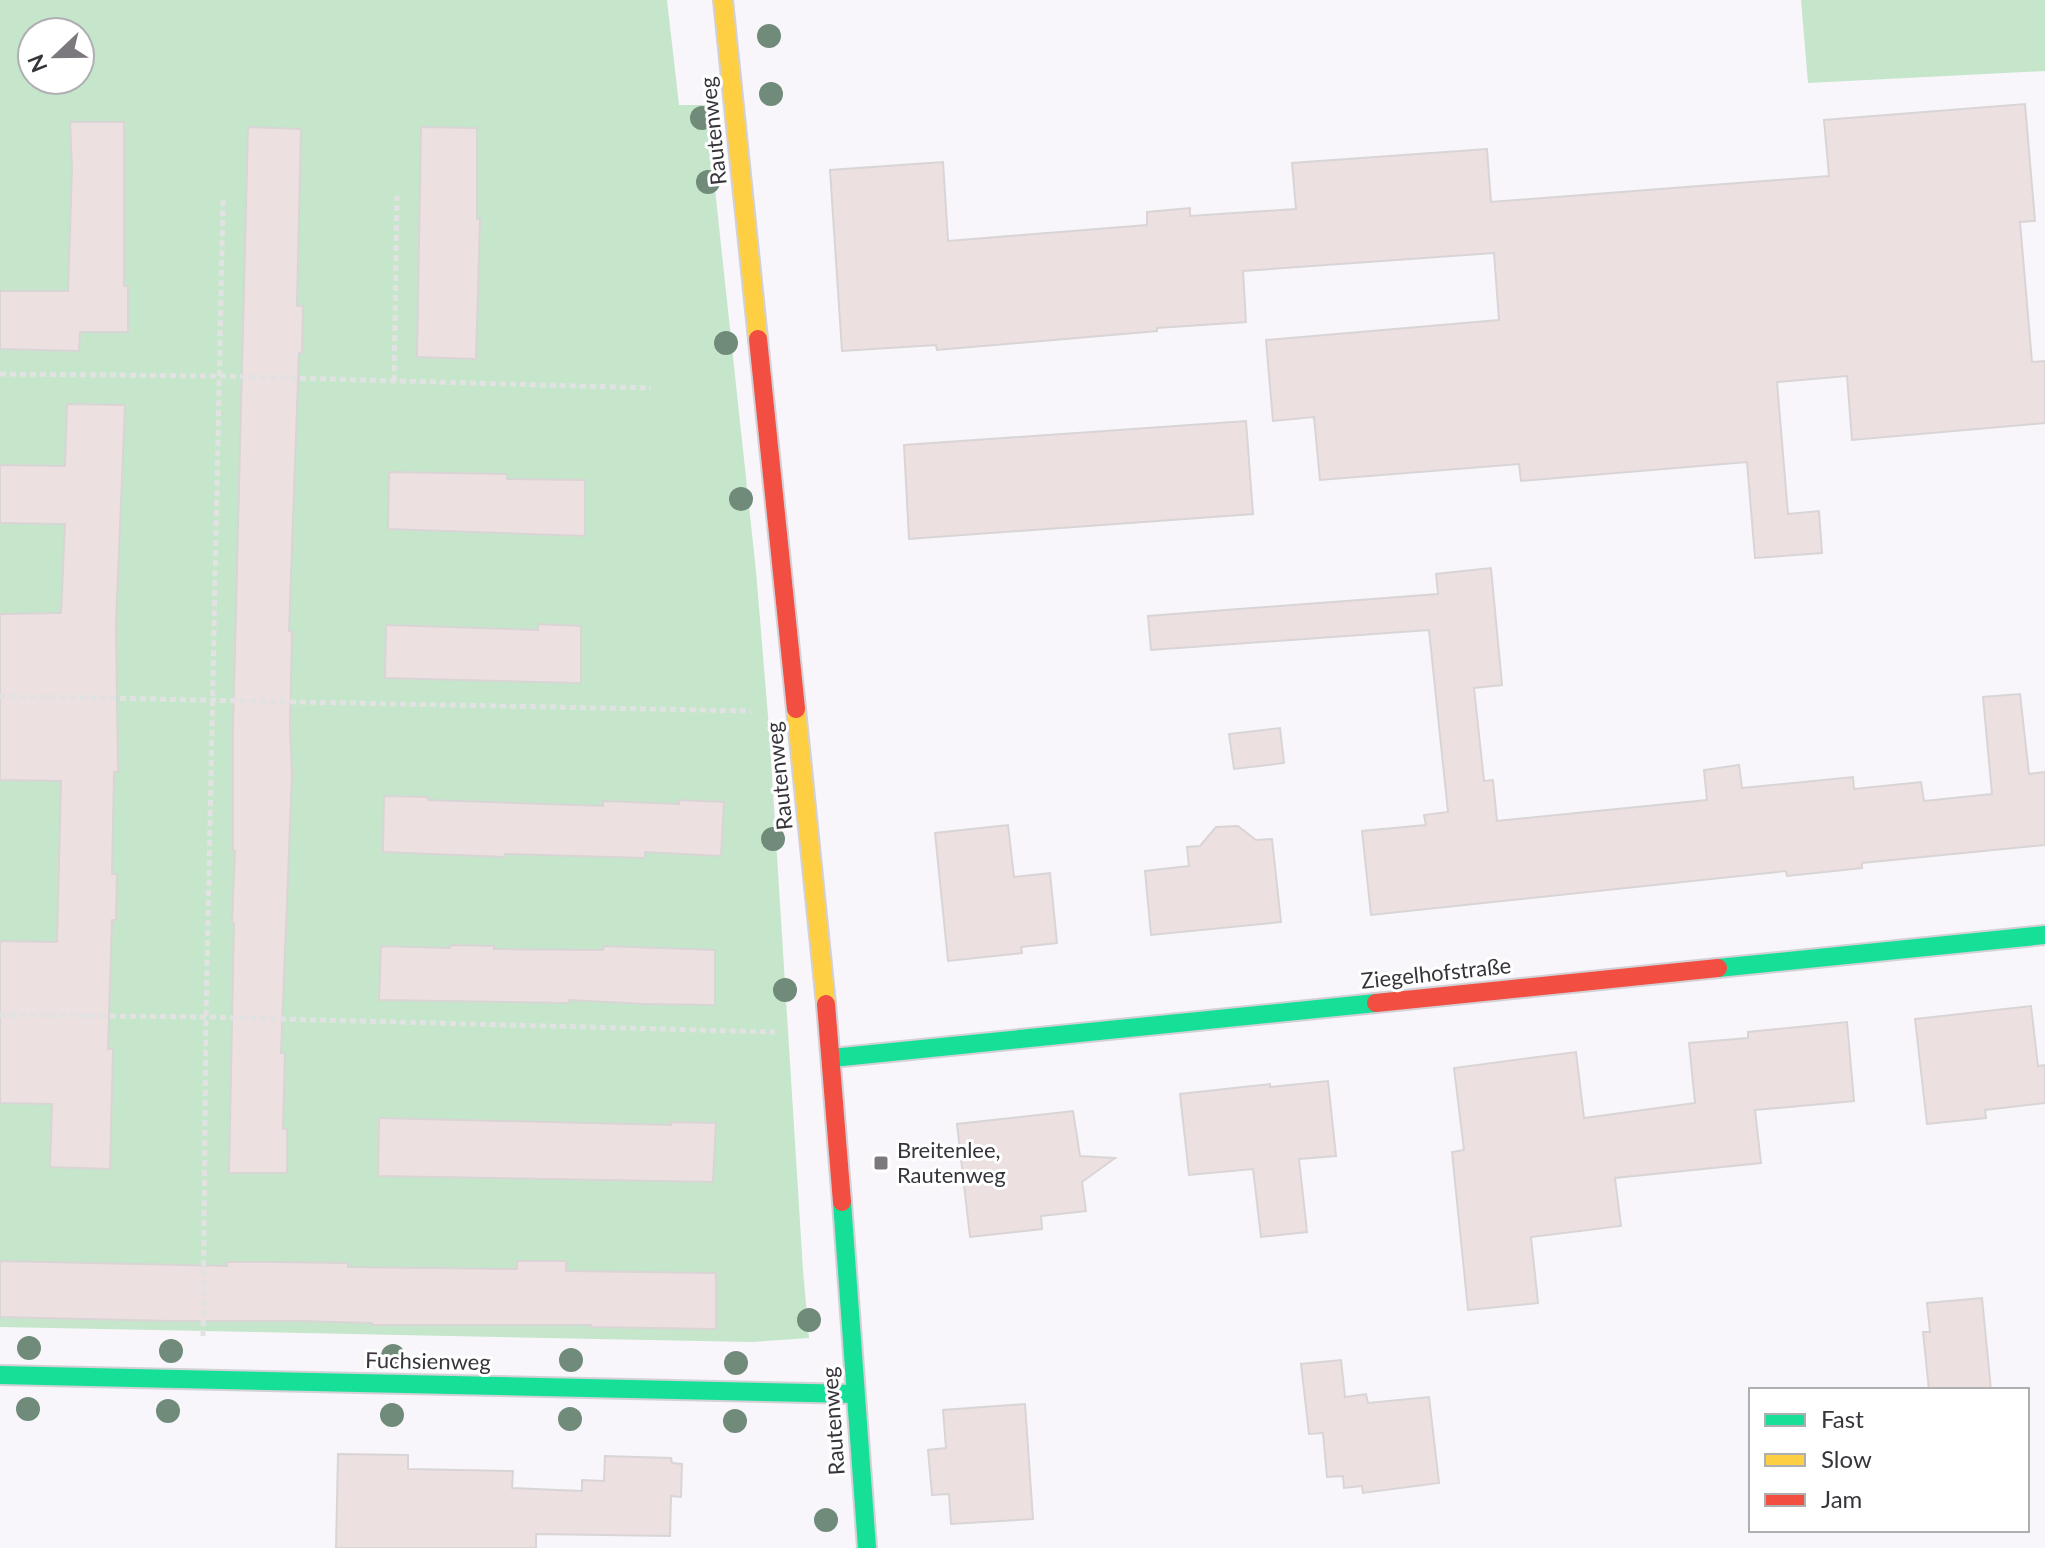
<svg xmlns="http://www.w3.org/2000/svg" width="2045" height="1548" font-family="Lato,sans-serif">
<style>
.green{fill:#c5e6cb;fill-rule:evenodd}
.building{fill:#ece1e0;stroke:#d9d4d6;stroke-width:2}
.lines{fill:none;stroke-linecap:round;stroke-linejoin:round}
.fast-casing{stroke:#d3d1d6;stroke-width:22}
.slow-casing{stroke:#d3d1d6;stroke-width:22}
.jam-casing{stroke:#d3d1d6;stroke-width:22}
.path{stroke:#e2e2e3;stroke-width:5;stroke-dasharray:6 4;stroke-linecap:butt}
.fast{stroke:#16e098;stroke-width:18}
.slow{stroke:#ffcf43;stroke-width:18}
.jam{stroke:#f24e42;stroke-width:18}
.tree{fill:#708b79}
.poi-dot{fill:#7b797e;stroke:#fff;stroke-width:3}
.labels{text-anchor:middle;stroke-width:6;stroke-linejoin:round;paint-order:stroke}
.street-label{font-size:22px;fill:#37353b;stroke:#fff}
.poi-label{font-size:22px;fill:#37353b;stroke:#fff;text-anchor:start}
</style>
<rect width="100%" height="100%" fill="#f8f6fb"/>
<!-- green -->
<g class="green">
<path d="M0 0H667L679 105H706L756 571 769 728 803 1270 809 1338 752 1342 0 1327ZM32 32H80V80H32Z"/>
<path d="M1801 0H2045V71L1808 83Z"/>
</g>
<!-- building -->
<g class="building">
<path d="M2025 104 2035 221 2020 222 2032 362 2045 361V423L1852 440 1847 376 1777 382 1788 514 1819 511 1822 553 1755 558 1747 462 1521 481 1519 464 1320 480 1314 417 1273 421 1266 340 1499 320 1494 253 1243 271 1246 322 1157 328V331L937 350 936 345 842 351 830 170 943 162 948 241 1147 225V212L1190 208V216L1296 209 1292 163 1487 149 1491 202 1829 176 1824 120Z"/>
<path d="M70 122H124V286H128V332H80L79 351 0 349V291H68L72 169Z"/>
<path d="M248 127 301 129 297 306H303L302 353H299L289 631H292L290 728 292 774 281 1053H285L283 1129H287V1173H229L234 923H232L235 851H233V728Z"/>
<path d="M421 127 477 128V219H480L476 359 417 357Z"/>
<path d="M67 404 125 405 116 624 118 772H114L112 874H117L116 920H112L108 1049H113L110 1169 50 1167 52 1104 0 1103V941L57 942 61 781 0 780V614L61 613 65 524 0 523V465L65 466Z"/>
<path d="M1246 421 1253 514 909 539 904 445Z"/>
<path d="M389 472 507 474V479L585 480V536L388 529Z"/>
<path d="M1491 568 1502 685 1474 688 1484 781 1493 780 1497 821 1707 800 1704 770 1739 765 1742 788 1853 777 1854 789 1921 782 1924 801 1992 794 1983 697 2020 694 2029 774 2045 772V845L1862 863V868L1787 876 1786 871 1371 915 1362 831 1426 825 1424 815 1448 812 1429 630 1151 650 1148 616 1438 594 1436 574Z"/>
<path d="M538 624 581 626V683L385 678 386 625 538 630Z"/>
<path d="M1280 728 1284 763 1234 769 1229 734Z"/>
<path d="M384 796 428 797V800L603 806V801L679 804V800L724 802 721 856 645 852V858L505 854V857L383 852Z"/>
<path d="M1008 825 1014 877 1050 873 1057 943 1021 947 1022 953 948 961 935 833Z"/>
<path d="M1238 826 1256 840 1272 839 1281 922 1151 935 1145 871 1189 866 1187 847 1200 846 1216 827Z"/>
<path d="M450 945 494 946V949L603 950 604 946 715 950V1005L645 1004 569 1000V1003L379 1000 381 946 450 948Z"/>
<path d="M2031 1006 2038 1066 2045 1065V1103L1985 1110 1986 1118 1927 1124 1915 1019Z"/>
<path d="M1847 1022 1854 1101 1755 1110 1761 1163 1615 1178 1621 1226 1531 1237 1538 1303 1468 1310 1452 1152 1464 1150 1454 1068 1576 1052 1584 1118 1695 1103 1689 1043 1748 1038V1032Z"/>
<path d="M1328 1081 1336 1156 1299 1159 1307 1232 1261 1237 1253 1169 1189 1175 1180 1094 1270 1084V1087Z"/>
<path d="M1073 1111 1080 1156 1115 1158 1082 1182 1086 1211 1041 1216 1042 1229 970 1237 957 1124Z"/>
<path d="M379 1118 671 1125V1122L716 1123 713 1182 378 1176Z"/>
<path d="M0 1261 227 1266V1262H273L348 1263V1267L517 1269V1261H566V1271L716 1273V1329L591 1327V1325H372V1323L301 1321H172L0 1317Z"/>
<path d="M1982 1298 1991 1390H1929L1923 1332H1930L1927 1303Z"/>
<path d="M1341 1360 1345 1397 1366 1394 1368 1403 1429 1397 1439 1483 1363 1493 1362 1486 1344 1488 1343 1476 1327 1477 1323 1433 1309 1434 1301 1364Z"/>
<path d="M1025 1404 1033 1519 951 1524 949 1494 932 1495 928 1450 946 1448 943 1410Z"/>
<path d="M338 1454 408 1455V1469L513 1471 512 1488 582 1491V1480L604 1481 605 1456 671 1458 672 1463 682 1464 681 1497 671 1496 670 1536 536 1534V1548H336Z"/>
</g>
<g class="lines">
<!-- fast casing -->
<g class="fast-casing">
<g id="fast">
<path d="M1718 968 2045 935"/>
<path d="M832 1058 1376 1003"/>
<path d="M842 1202 867 1548"/>
<path d="M0 1375 855 1394"/>
</g>
</g>
<!-- slow casing -->
<g class="slow-casing">
<g id="slow">
<path d="M723 0 758 339"/>
<path d="M796 709 826 1004"/>
</g>
</g>
<!-- jam casing -->
<g class="jam-casing">
<g id="jam">
<path d="M758 339 796 709"/>
<path d="M1376 1003 1718 968"/>
<path d="M826 1004 842 1202"/>
</g>
</g>
<!-- path -->
<g class="path">
<path d="M0 374 219 376 651 388"/>
<path d="M394 381 397 196"/>
<path d="M0 696 751 711"/>
<path d="M0 1015 206 1017 775 1032"/>
<path d="M203 1336 206 1017 223 197"/>
</g>
<!-- fast -->
<use href="#fast" class="fast"/>
<!-- slow -->
<use href="#slow" class="slow"/>
<!-- jam -->
<use href="#jam" class="jam"/>
</g>
<!-- trees -->
<g class="tree">
<circle cx="769" cy="36" r="12"/>
<circle cx="771" cy="94" r="12"/>
<circle cx="702" cy="118" r="12"/>
<circle cx="708" cy="182" r="12"/>
<circle cx="726" cy="343" r="12"/>
<circle cx="741" cy="499" r="12"/>
<circle cx="773" cy="839" r="12"/>
<circle cx="785" cy="990" r="12"/>
<circle cx="809" cy="1320" r="12"/>
<circle cx="29" cy="1348" r="12"/>
<circle cx="171" cy="1351" r="12"/>
<circle cx="393" cy="1356" r="12"/>
<circle cx="571" cy="1360" r="12"/>
<circle cx="736" cy="1363" r="12"/>
<circle cx="28" cy="1409" r="12"/>
<circle cx="168" cy="1411" r="12"/>
<circle cx="392" cy="1415" r="12"/>
<circle cx="570" cy="1419" r="12"/>
<circle cx="735" cy="1421" r="12"/>
<circle cx="826" cy="1520" r="12"/>
</g>
<!-- markers -->
<rect class="poi-dot" x="873" y="1155" width="16" height="16" rx="4"/>
<g class="labels">
<!-- street labels -->
<g class="street-label">
<text transform="translate(713 131) rotate(-96)" y="8">Rautenweg</text>
<text transform="translate(779 776) rotate(-96)" y="8">Rautenweg</text>
<text transform="translate(1436 973) rotate(-6)" y="8">Ziegelhofstraße</text>
<text transform="translate(428 1361) rotate(1)" y="8">Fuchsienweg</text>
<text transform="translate(833 1421) rotate(-94)" y="8">Rautenweg</text>
</g>
<!-- poi labels -->
<g class="poi-label">
<text x="897" y="1158">Breitenlee,<tspan x="897" dy="25">Rautenweg</tspan></text>
</g>
</g>
<!-- legend -->
<rect x="1749" y="1388" width="280" height="144" fill="#ffffff" stroke="#afaeb1" stroke-width="2"/>
<rect x="1765" y="1414" width="40" height="12" fill="#16e098" stroke="#afaeb1" stroke-width="2"/>
<text x="1821" y="1428" font-size="24" fill="#37353b">Fast</text>
<rect x="1765" y="1454" width="40" height="12" fill="#ffcf43" stroke="#afaeb1" stroke-width="2"/>
<text x="1821" y="1468" font-size="24" fill="#37353b">Slow</text>
<rect x="1765" y="1494" width="40" height="12" fill="#f24e42" stroke="#afaeb1" stroke-width="2"/>
<text x="1821" y="1508" font-size="24" fill="#37353b">Jam</text>
<!-- north arrow -->
<g transform="translate(56 56) rotate(248)"><circle r="38" fill="#ffffff" stroke="#afaeb1" stroke-width="2"/>
<path d="M0-6L14 30L0 20L-14 30Z" fill="#7b797e"/>
<text y="-12" font-size="22" font-weight="bold" text-anchor="middle" fill="#37353b">N</text>
</g>
</svg>
